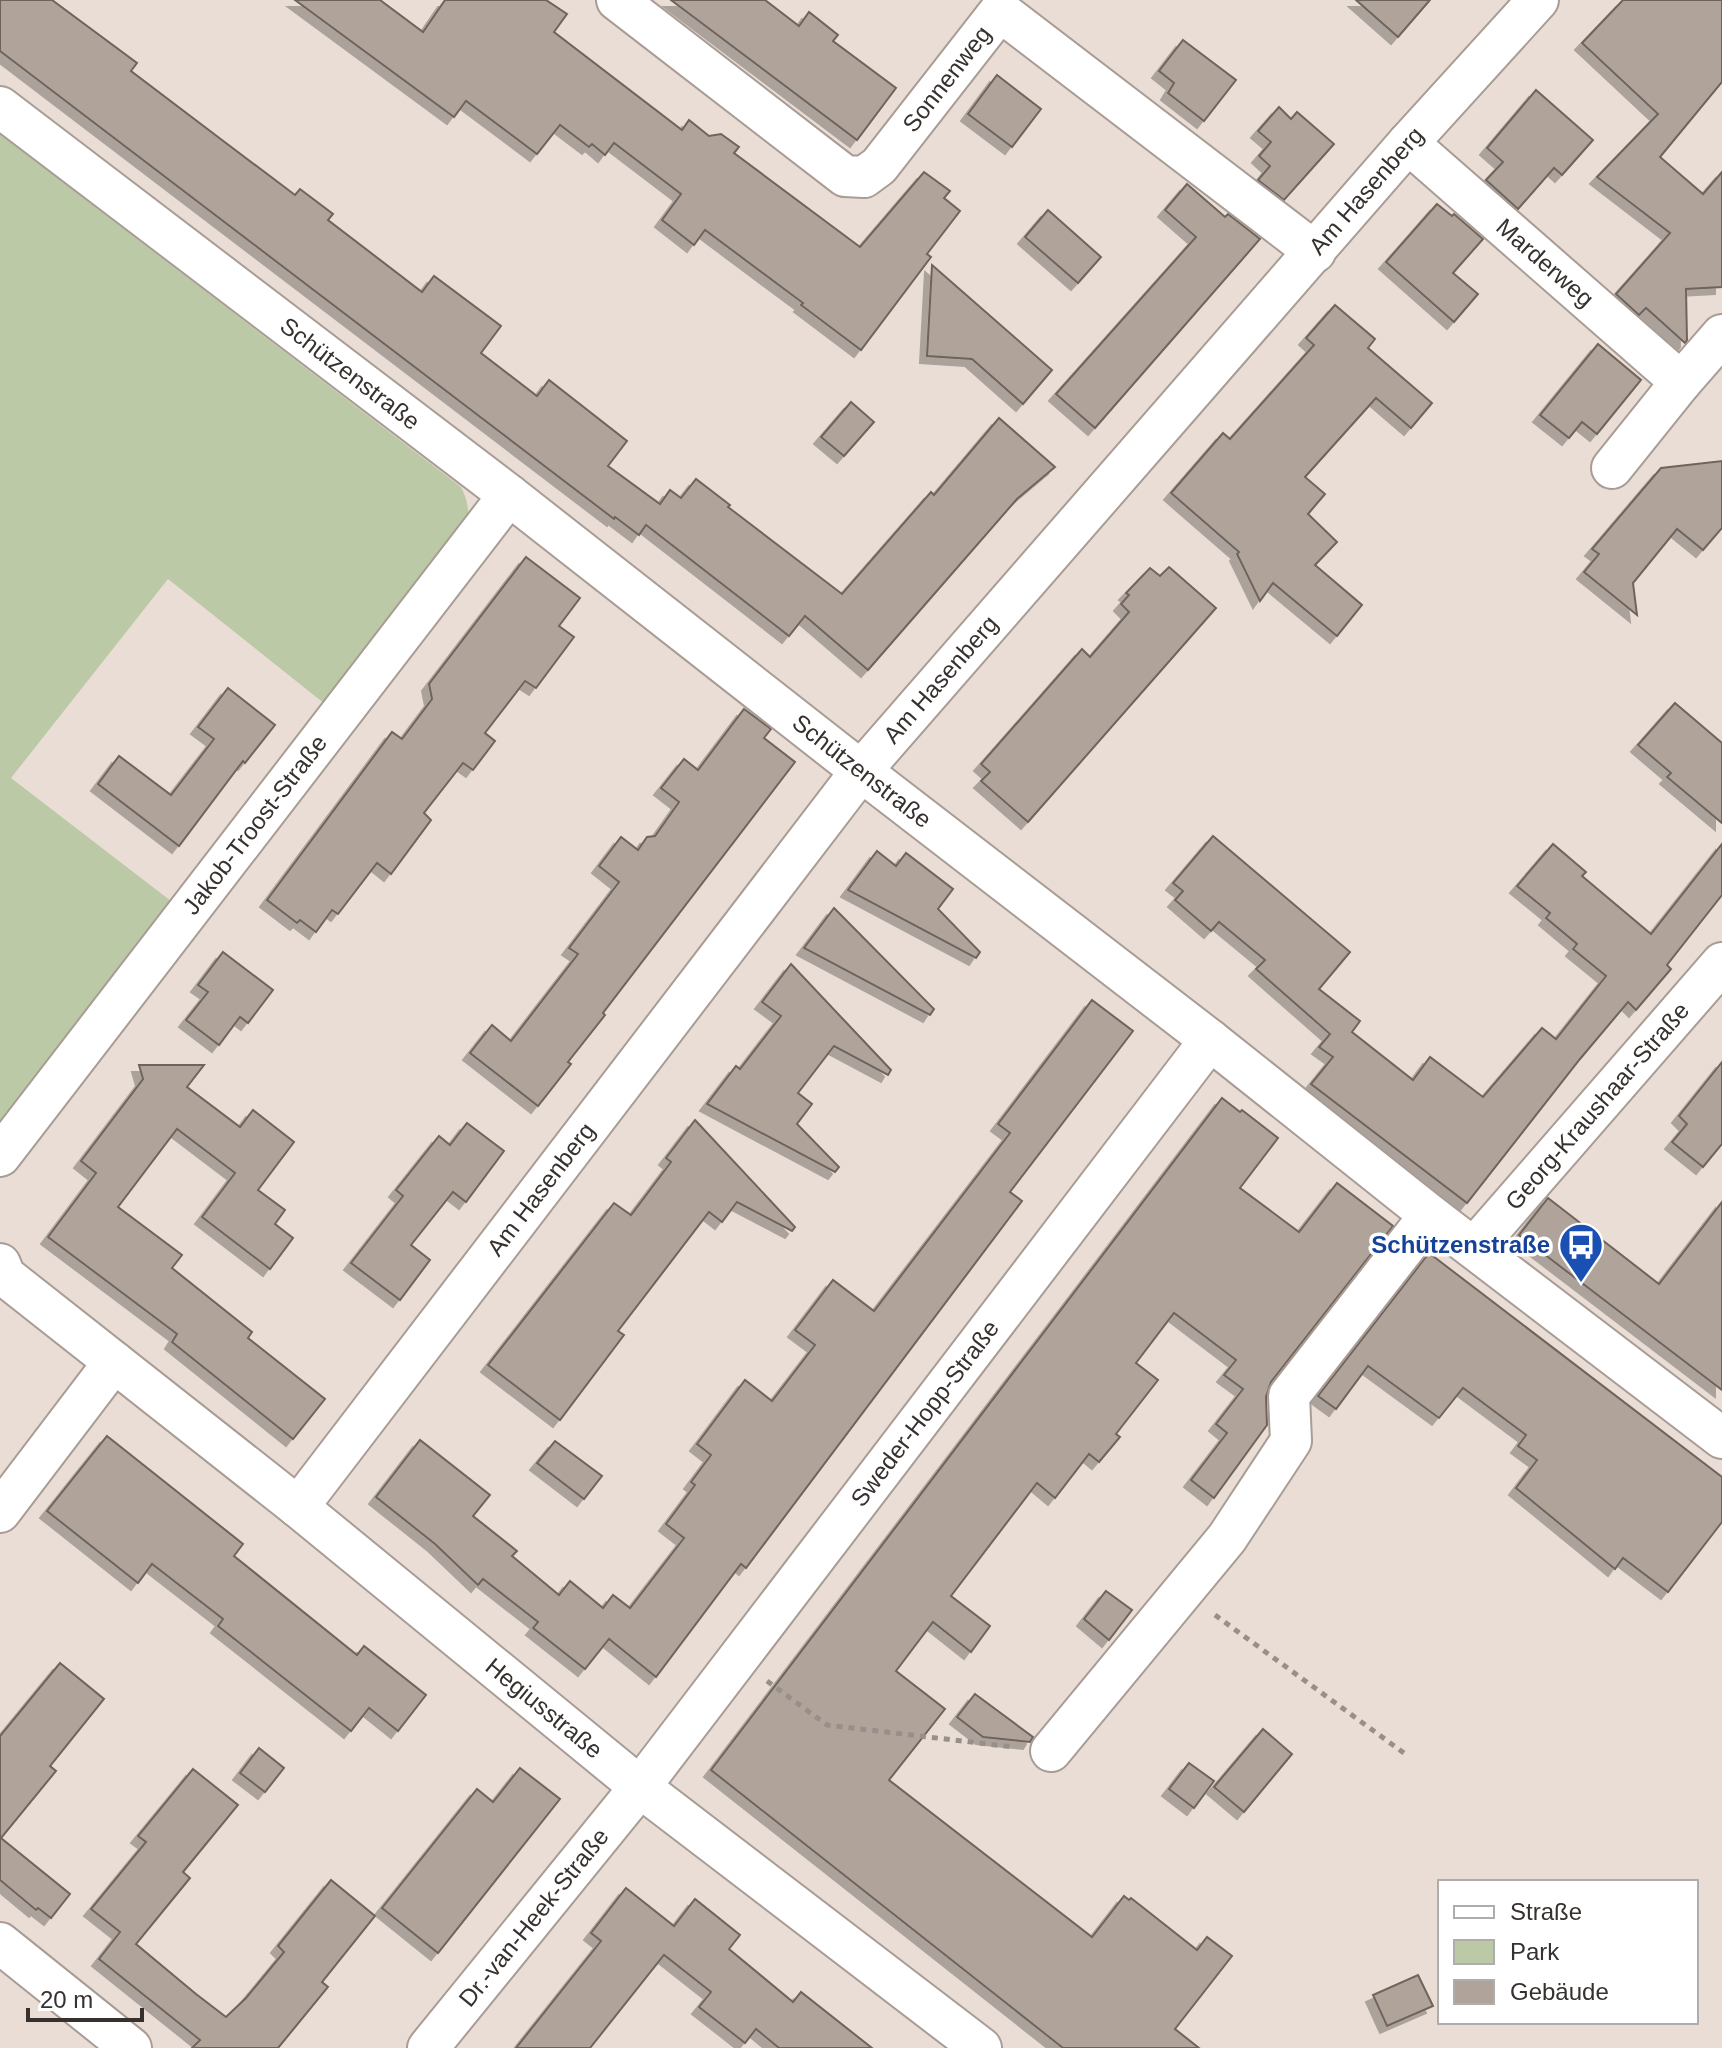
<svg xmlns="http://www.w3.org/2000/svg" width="1722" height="2048" font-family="Arial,sans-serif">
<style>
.green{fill:#bbc9a7}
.building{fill:#afa39a;stroke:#6f645c;stroke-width:2;filter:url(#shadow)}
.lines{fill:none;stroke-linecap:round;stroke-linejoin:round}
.minor-casing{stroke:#a89c94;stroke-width:44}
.path{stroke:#998f8a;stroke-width:5;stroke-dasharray:6 6;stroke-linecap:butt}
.minor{stroke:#fff;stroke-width:40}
.labels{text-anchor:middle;stroke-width:7;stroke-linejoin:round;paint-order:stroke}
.street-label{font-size:24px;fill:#36312e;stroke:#fff}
.transit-label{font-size:24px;font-weight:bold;fill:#164399;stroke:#fff;text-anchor:end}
</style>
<defs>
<filter id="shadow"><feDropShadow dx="-7" dy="7" stdDeviation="0" flood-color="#0004"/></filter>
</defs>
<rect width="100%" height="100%" fill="#eaddd5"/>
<!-- green -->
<path class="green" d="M0 134 461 487C468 501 469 510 468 526L330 708 168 579 11 778 180 908 0 1133Z"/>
<!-- building -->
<g class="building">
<path d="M0 0H52L137 63 131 71 222 140 295 195 300 189 333 214 328 220 422 292 434 276 501 326 481 353 537 396 549 380 627 441 608 466 660 504 670 490 681 498 696 479 730 505 728 507 842 594 931 492 934 495 999 418 1055 467 1017 499 868 670 805 616 789 636 646 525 639 535 615 517 614 519 0 51Z"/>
<path d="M295 0H380L423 32 445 0H546L567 14 554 32 682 130 689 120 709 136 721 134 739 147 734 153 860 247 924 172 950 191 944 198 960 211 927 254 931 257 861 350 801 305 803 303 705 230 694 245 662 220 681 194 614 143 605 155 592 144 589 147 560 125 537 154 466 101 454 117Z"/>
<path d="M671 0H765L799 26 809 12 838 35 833 41 896 88 857 140Z"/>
<path d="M1356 0H1430L1398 37Z"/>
<path d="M1623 0H1722V82L1660 157 1703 194 1722 172V287L1686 289 1687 340 1685 343 1646 308 1639 315 1616 294 1670 233 1597 177 1658 114 1582 43Z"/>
<path d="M1183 40 1236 80 1204 121 1168 93 1174 83 1159 71Z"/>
<path d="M997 75 1041 109 1012 147 968 114Z"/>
<path d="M1536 90 1593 140 1562 175 1554 168 1518 209 1486 180 1503 162 1487 148Z"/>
<path d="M1279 107 1291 119 1297 112 1334 144 1284 200 1258 180 1270 166 1259 156 1271 142 1258 131Z"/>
<path d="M1187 184 1225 217 1228 214 1260 239 1095 428 1056 394 1196 237 1165 210Z"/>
<path d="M1437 204 1452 216 1454 214 1483 239 1453 273 1478 294 1454 322 1386 262Z"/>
<path d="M1048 210 1101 257 1078 283 1025 237Z"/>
<path d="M932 265 1052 370 1023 404 972 359 927 356Z"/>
<path d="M1335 305 1375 339 1368 348 1432 403 1411 428 1376 398 1305 477 1325 494 1308 514 1337 542 1315 565 1362 605 1337 636 1273 583 1260 601 1237 554 1239 552 1171 493 1223 433 1230 439 1314 345 1306 338Z"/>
<path d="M1598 344 1641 380 1597 434 1582 422 1569 438 1540 415Z"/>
<path d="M851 402 874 422 844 456 821 437Z"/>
<path d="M1722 461V528L1703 550 1677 529 1633 583 1637 615 1584 572 1599 554 1592 549 1661 468Z"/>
<path d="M526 557 580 598 559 626 574 637 536 688 525 681 485 733 495 741 473 770 463 763 424 813 431 820 391 874 377 863 338 914 332 910 316 932 300 920 297 923 267 900 392 732 402 739 432 699 429 684Z"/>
<path d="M1169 567 1216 608 1028 822 981 781 990 772 981 764 1082 649 1090 657 1129 612 1121 604 1129 595 1126 593 1150 568 1160 576Z"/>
<path d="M228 688 275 725 245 763 243 761 179 846 98 784 119 756 171 795 214 739 198 727Z"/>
<path d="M1675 703 1722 743V823L1667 777 1671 773 1638 745Z"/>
<path d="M744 709 771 729 764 738 795 762 603 1013 605 1015 568 1062 571 1064 538 1106 470 1053 492 1025 511 1041 578 954 569 948 619 882 599 866 621 837 638 850 647 837 655 836 679 802 661 788 684 759 698 770Z"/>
<path d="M1213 836 1350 952 1319 989 1360 1021 1352 1032 1413 1080 1430 1057 1483 1097 1542 1028 1556 1039 1606 976 1573 949 1577 944 1546 918 1550 913 1517 886 1553 844 1586 872 1582 876 1651 934 1722 844V895L1667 965 1671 969 1636 1010 1628 1002 1580 1059 1467 1203 1311 1084 1333 1057 1319 1047 1330 1034 1256 969 1265 960 1219 922 1211 931 1175 900 1183 891 1173 883Z"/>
<path d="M877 851 896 866 906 853 953 889 938 909 980 952 976 958 848 890Z"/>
<path d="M834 908 934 1009 930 1015 804 948Z"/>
<path d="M223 952 273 990 248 1023 240 1017 219 1045 186 1020 208 992 198 985Z"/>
<path d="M791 964 891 1070 888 1075 834 1046 798 1093 812 1104 797 1124 839 1167 835 1172 707 1104 736 1066 740 1069 781 1016 762 1002Z"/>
<path d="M1092 1000 1133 1031 1010 1192 1022 1201 746 1568 741 1564 656 1677 609 1639 585 1669 533 1628 538 1622 483 1579 478 1585 435 1544 376 1497 420 1440 490 1495 473 1516 517 1551 512 1556 559 1595 570 1581 603 1608 613 1595 630 1608 684 1538 666 1524 695 1485 691 1482 711 1455 697 1444 745 1380 772 1401 815 1345 795 1330 833 1280 874 1311 1010 1133 998 1124Z"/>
<path d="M1722 1062V1144L1703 1167 1672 1142 1687 1124 1679 1116Z"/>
<path d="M139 1065H204L187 1087 240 1127 253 1110 294 1142 258 1190 285 1210 275 1224 293 1238 270 1269 202 1217 235 1173 177 1129 118 1207 182 1255 172 1268 252 1332 248 1338 325 1399 293 1439 172 1342 177 1334 48 1237 96 1173 81 1161 143 1079Z"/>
<path d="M1222 1098 1240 1112 1242 1110 1278 1138 1240 1188 1299 1232 1337 1183 1393 1226 1271 1382 1266 1397 1267 1425 1214 1498 1191 1480 1227 1433 1216 1424 1243 1389 1224 1375 1236 1360 1174 1313 1136 1363 1158 1380 1116 1434 1120 1437 1099 1462 1089 1454 1055 1498 1037 1483 951 1596 990 1626 971 1652 933 1622 896 1671 945 1709 889 1780 1092 1937 1124 1896 1129 1900 1131 1898 1197 1950 1207 1937 1232 1956 1175 2029 1199 2048H1063L711 1770Z"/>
<path d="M695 1120 795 1227 792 1231 737 1202 722 1222 709 1212 618 1331 624 1335 560 1420 488 1365 614 1203 631 1215 671 1162 666 1158Z"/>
<path d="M467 1123 504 1151 466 1202 453 1192 411 1245 430 1260 400 1300 351 1263 403 1196 396 1190 439 1136 450 1145Z"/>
<path d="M1548 1198 1659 1284 1722 1202V1390L1519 1235Z"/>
<path d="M1429 1253 1722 1477V1522L1668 1592 1623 1558 1615 1569 1516 1488 1537 1460 1518 1446 1526 1435 1463 1388 1439 1418 1368 1366 1336 1409 1318 1396Z"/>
<path d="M107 1436 243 1544 234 1556 357 1655 364 1646 426 1695 398 1731 369 1708 351 1731 218 1626 223 1619 152 1564 138 1583 47 1511Z"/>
<path d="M555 1441 602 1476 584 1499 537 1463Z"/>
<path d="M1106 1591 1132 1610 1109 1640 1084 1619Z"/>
<path d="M60 1663 104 1699 50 1766 56 1771 1 1838 70 1894 51 1918 38 1908 36 1910 0 1880V1736Z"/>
<path d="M975 1694 1033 1737 1030 1742 983 1737 957 1717Z"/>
<path d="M1263 1729 1292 1754 1244 1812 1214 1787Z"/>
<path d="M259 1748 284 1768 265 1792 240 1773Z"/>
<path d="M1189 1763 1214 1781 1194 1808 1169 1789Z"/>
<path d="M520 1768 560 1799 438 1953 382 1908 477 1789 493 1802Z"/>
<path d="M193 1769 238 1805 183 1872 190 1878 136 1944 196 1994 226 2017 246 1998 284 1952 278 1946 331 1880 375 1916 322 1982 328 1987 278 2048H192L200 2040 99 1959 120 1932 91 1909 146 1842 138 1836Z"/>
<path d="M626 1888 674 1926 695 1899 740 1935 729 1949 793 2002 801 1992 872 2048H779L756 2029 745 2043 699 2007 711 1992 664 1955 590 2048H516L601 1941 591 1933Z"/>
<path d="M1418 1975 1433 2006 1387 2026 1373 1995Z"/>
</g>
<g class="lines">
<!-- minor casing -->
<g class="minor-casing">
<g id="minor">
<path id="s1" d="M617 0 845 176 864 177 879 166 1000 11 1315 252"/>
<path id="s2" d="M0 107 509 495 861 771 1210 1040 1430 1215 1722 1438"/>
<path id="s3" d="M1408 143 1681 382 1722 335"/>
<path d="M1612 468 1681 382"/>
<path id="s4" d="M0 1156 509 495"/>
<path id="s5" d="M1474 1248 1722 963"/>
<path id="s6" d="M0 1264 5 1276 298 1507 640 1787 981 2048"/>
<path id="s7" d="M298 1507 861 771 1408 143 1538 0"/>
<path d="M0 1512 114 1362"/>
<path d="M1051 1751 1227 1538 1291 1441 1289 1396 1430 1215"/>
<path d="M0 1943 131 2048"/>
<path id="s8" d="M428 2048 640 1787 1210 1040"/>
</g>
</g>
<!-- path -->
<g class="path">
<path d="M1215 1615 1408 1756"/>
<path d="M767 1681 827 1725 1013 1747"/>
</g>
<!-- minor -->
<use href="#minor" class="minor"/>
</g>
<!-- icons -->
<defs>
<g id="bus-pin" transform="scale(2.3)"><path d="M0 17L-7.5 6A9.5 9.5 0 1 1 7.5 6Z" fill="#1a4fb4" stroke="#fff"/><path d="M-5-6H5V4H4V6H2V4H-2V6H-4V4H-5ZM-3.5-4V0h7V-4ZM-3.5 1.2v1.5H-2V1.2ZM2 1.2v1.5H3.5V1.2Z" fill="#fff"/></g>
</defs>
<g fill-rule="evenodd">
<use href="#bus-pin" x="1581" y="1245"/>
</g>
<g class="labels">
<!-- street labels -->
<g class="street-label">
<text dy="8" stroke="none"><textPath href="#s1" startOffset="436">Sonnenweg</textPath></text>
<text dy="8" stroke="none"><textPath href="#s7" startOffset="1696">Am Hasenberg</textPath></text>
<text dy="8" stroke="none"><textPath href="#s3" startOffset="182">Marderweg</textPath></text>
<text dy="8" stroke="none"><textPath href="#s2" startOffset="440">Schützenstraße</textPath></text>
<text dy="8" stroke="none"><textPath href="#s7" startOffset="1048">Am Hasenberg</textPath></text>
<text dy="8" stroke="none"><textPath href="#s2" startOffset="1088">Schützenstraße</textPath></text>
<text dy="8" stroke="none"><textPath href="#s4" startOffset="418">Jakob-Troost-Straße</textPath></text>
<text dy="8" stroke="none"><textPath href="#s5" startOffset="188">Georg-Kraushaar-Straße</textPath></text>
<text dy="8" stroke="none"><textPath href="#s7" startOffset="400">Am Hasenberg</textPath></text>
<text dy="8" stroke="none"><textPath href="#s8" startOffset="806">Sweder-Hopp-Straße</textPath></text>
<text dy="8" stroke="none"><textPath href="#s6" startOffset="704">Hegiusstraße</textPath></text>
<text dy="8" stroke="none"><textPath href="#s8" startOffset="168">Dr.-van-Heek-Straße</textPath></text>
</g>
<!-- transit labels -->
<g class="transit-label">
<text x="1550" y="1253">Schützenstraße</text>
</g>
</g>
<!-- legend -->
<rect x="1438" y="1880" width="260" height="144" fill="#ffffff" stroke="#afadab" stroke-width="2"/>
<rect x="1454" y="1906" width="40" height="12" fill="#ffffff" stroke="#afadab" stroke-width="2"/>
<text x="1510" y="1920" font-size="24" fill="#36312e">Straße</text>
<rect x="1454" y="1940" width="40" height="24" fill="#bbc9a7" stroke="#afadab" stroke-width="2"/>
<text x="1510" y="1960" font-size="24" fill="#36312e">Park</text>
<rect x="1454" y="1980" width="40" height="24" fill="#afa39a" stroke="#afadab" stroke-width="2"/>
<text x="1510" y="2000" font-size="24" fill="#36312e">Gebäude</text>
<!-- scale -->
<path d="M28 2008v12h114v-12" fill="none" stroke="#36312e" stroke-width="4"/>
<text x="40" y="2008" font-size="24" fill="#36312e" stroke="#ffffff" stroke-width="6" paint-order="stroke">20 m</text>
</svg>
